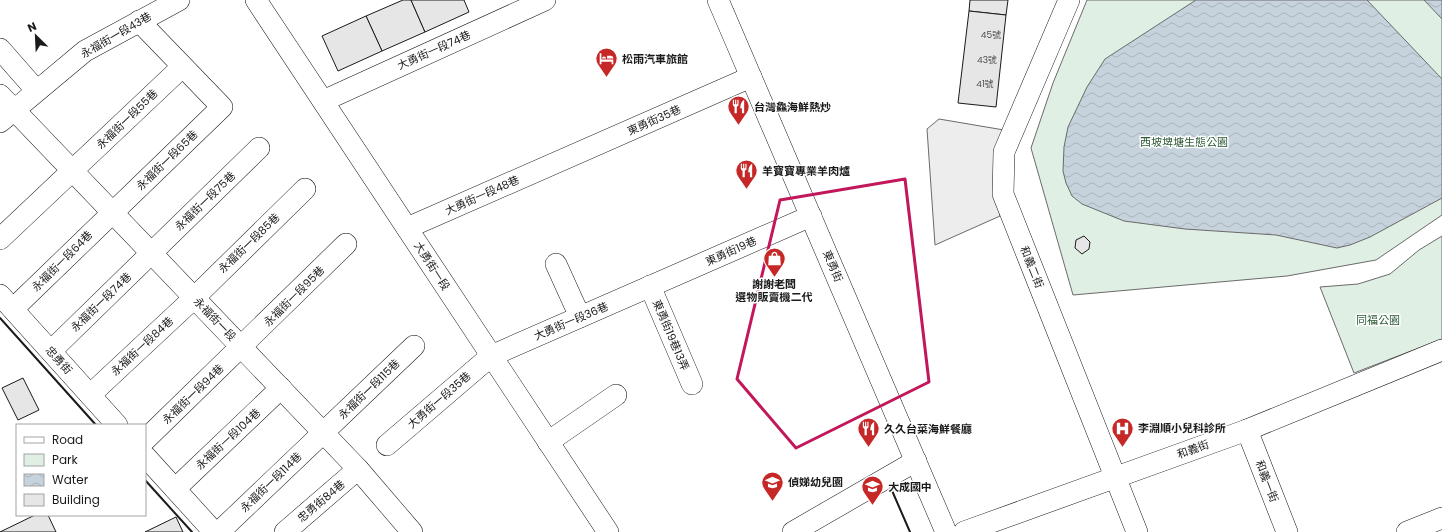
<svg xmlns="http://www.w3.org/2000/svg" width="1442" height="532" font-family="Poppins,'Noto Sans TC',sans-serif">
  <defs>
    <pattern id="water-waves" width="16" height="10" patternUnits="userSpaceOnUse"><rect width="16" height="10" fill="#c6d2dc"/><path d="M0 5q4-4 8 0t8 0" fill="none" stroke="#aab4bc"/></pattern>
  </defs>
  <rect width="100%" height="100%" fill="#fff"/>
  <g fill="#e0efe3" stroke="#6a6a6a">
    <polygon points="1087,0 1442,0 1442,215 1376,260 1287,276 1073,295 1031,148 1053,83"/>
    <polygon points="1442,236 1442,339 1354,373 1320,287 1358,284 1390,274 1419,250"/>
  </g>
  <polygon fill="#ededed" stroke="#6a6a6a" points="939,119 1004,130 996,194 1000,216 935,245 927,129"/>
  <g fill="url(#water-waves)" stroke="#6a6a6a">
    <polygon points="1196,0 1367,0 1442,79 1442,198 1370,237 1350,245 1337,248 1276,235 1185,229 1124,221 1082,204 1072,196 1066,183 1063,171 1064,147 1068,127 1087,87 1105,59"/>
    <polygon points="1424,0 1442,0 1442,19"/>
  </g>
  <g fill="#e6e6e6" stroke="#1a1a1a">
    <polygon points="403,0 411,0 425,32 382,51 366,16"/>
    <polygon points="411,0 464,0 469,12 425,32"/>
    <polygon points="970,0 1008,0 1006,15 969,11"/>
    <polygon points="969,11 1006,15 996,107 958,103"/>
    <polygon points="366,16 382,51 338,71 322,36"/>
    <polygon points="1084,236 1090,242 1089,249 1082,254 1075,248 1076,240"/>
    <polygon points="23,378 39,410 18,420 2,388"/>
    <polygon points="35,515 48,515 56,532 0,532"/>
    <polygon points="176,517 183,532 145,532"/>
  </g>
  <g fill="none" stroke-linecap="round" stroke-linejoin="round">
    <defs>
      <g id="minor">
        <polyline points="256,0 608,532"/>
        <polyline points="718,0 946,532"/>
        <polyline points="1069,0 1004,152 1003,194 1137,532"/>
        <polyline points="0,49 36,90"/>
        <polyline points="0,95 358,469 412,532"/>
        <polyline points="323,101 545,0"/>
        <polyline points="0,122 85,51 179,0"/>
        <polyline points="407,228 751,77"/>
        <polyline points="0,239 182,67"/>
        <polyline points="556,264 580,317"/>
        <polyline points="650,286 692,384"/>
        <polyline points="0,295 117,425"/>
        <polyline points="13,309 222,107 139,21"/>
        <polyline points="51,351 259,148"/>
        <polyline points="90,395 194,298 305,189"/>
        <polyline points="1247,430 1287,532"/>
        <polyline points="145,440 346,244"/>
        <polyline points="548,442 616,395"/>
        <polyline points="387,445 491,356 811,216"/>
        <polyline points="145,456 214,532"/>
        <polyline points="175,489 281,388"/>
        <polyline points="219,532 414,346"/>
        <polyline points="285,532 358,469"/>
        <polyline points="793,532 916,461"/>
        <polyline points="964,532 1247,430 1442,350"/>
        <polyline points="1407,532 1442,518"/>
      </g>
    </defs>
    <use href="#minor" stroke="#1a1a1a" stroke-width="22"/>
    <use href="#minor" stroke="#fff" stroke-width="21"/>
    <g stroke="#1a1a1a" stroke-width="2">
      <polyline points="0,318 96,425"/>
      <polyline points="145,480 192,532"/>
      <polyline points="890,486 910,532"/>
    </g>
  </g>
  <path fill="none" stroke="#c2185b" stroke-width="3" stroke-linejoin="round" d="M905 179 929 382 796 448 737 379 780 200Z"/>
  <defs>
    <symbol id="hotel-pin" viewBox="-11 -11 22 30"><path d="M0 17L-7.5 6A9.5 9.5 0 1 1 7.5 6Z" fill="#c62828" stroke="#fff"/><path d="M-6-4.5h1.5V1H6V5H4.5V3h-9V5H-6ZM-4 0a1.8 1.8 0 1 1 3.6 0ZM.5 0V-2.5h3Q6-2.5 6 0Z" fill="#fff"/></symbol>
    <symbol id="restaurant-pin" viewBox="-11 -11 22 30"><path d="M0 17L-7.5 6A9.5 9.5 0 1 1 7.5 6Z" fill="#c62828" stroke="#fff"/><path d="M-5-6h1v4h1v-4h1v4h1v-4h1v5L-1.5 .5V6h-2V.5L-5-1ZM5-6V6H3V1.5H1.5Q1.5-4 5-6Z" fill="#fff"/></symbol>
    <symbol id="shop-pin" viewBox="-11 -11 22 30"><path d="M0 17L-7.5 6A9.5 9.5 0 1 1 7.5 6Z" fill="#c62828" stroke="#fff"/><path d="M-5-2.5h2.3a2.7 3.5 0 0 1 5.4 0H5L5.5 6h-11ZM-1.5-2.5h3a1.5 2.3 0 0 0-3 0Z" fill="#fff"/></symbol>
    <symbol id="hospital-pin" viewBox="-11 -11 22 30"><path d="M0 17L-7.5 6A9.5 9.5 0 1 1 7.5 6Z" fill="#c62828" stroke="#fff"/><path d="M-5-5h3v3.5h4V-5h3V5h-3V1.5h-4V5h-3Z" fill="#fff"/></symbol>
    <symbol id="school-pin" viewBox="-11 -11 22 30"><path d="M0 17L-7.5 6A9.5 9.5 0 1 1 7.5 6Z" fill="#c62828" stroke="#fff"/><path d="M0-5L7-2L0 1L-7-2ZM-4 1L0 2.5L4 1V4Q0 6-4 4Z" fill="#fff"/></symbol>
  </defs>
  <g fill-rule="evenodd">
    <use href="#hotel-pin" x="594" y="46" width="25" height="34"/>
    <use href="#restaurant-pin" x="726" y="94" width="25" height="34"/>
    <use href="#restaurant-pin" x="734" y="158" width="25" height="34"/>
    <use href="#shop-pin" x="762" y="246" width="25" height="34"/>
    <use href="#hospital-pin" x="1110" y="416" width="25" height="34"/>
    <use href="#restaurant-pin" x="856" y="416" width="25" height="34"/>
    <use href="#school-pin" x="760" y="470" width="25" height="34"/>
    <use href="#school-pin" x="860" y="474" width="25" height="34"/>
  </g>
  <g text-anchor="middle" stroke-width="3" stroke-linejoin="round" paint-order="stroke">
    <g font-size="9" fill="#4d4d4d">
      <text x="991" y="38">45號</text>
      <text x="987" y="63">43號</text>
      <text x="985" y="87">41號</text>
    </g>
    <g font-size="11" fill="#1a1a1a" stroke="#fff">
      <text transform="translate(116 35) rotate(-30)" y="4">永福街一段43巷</text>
      <text transform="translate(434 50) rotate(-24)" y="4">大勇街一段74巷</text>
      <text transform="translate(127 119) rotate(-44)" y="4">永福街一段55巷</text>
      <text transform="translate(654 120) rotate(-24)" y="4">東勇街35巷</text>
      <text transform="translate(167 160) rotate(-44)" y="4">永福街一段65巷</text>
      <text transform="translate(482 195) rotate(-24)" y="4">大勇街一段48巷</text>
      <text transform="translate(205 201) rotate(-44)" y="4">永福街一段75巷</text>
      <text transform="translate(249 243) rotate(-44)" y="4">永福街一段85巷</text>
      <text transform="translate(731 251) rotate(-24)" y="4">東勇街19巷</text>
      <text transform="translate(62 261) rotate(-45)" y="4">永福街一段64巷</text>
      <text transform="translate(432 266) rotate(57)" y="4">大勇街一段</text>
      <text transform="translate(833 266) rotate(67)" y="4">東勇街</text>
      <text transform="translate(1032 267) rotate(68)" y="4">和義二街</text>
      <text transform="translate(294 296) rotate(-45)" y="4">永福街一段95巷</text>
      <text transform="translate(101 302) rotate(-44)" y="4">永福街一段74巷</text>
      <text transform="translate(215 319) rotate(46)" y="4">永福街一段</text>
      <text transform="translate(571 321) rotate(-23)" y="4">大勇街一段36巷</text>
      <text transform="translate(671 335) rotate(67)" y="4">東勇街19巷13弄</text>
      <text transform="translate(142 346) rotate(-43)" y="4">永福街一段84巷</text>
      <text transform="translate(59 360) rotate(48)" y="4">忠勇街</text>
      <text transform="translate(369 389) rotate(-44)" y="4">永福街一段115巷</text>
      <text transform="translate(193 394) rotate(-44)" y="4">永福街一段94巷</text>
      <text transform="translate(439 400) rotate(-41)" y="4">大勇街一段35巷</text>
      <text transform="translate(228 439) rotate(-43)" y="4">永福街一段104巷</text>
      <text transform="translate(1193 449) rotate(-20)" y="4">和義街</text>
      <text transform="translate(1267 481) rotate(69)" y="4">和義一街</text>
      <text transform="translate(271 482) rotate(-44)" y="4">永福街一段114巷</text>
      <text transform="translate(321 501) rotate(-40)" y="4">忠勇街84巷</text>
    </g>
    <g font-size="11" font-weight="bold" fill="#1a1a1a" stroke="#fff" text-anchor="start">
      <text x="622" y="63">松雨汽車旅館</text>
      <text x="754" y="111">台灣鱻海鮮熱炒</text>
      <text x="762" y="175">羊寶寶專業羊肉爐</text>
      <text x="774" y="288" text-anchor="middle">謝謝老闆<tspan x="774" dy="13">選物販賣機二代</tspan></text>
      <text x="1138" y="432">李淵順小兒科診所</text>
      <text x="884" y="433">久久台菜海鮮餐廳</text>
      <text x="788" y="486">偵娣幼兒園</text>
      <text x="888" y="491">大成國中</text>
    </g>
    <g font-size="11" fill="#2b5a34" stroke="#fff">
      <text x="1184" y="146">西坡埤塘生態公園</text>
      <text x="1378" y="324">同福公園</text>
    </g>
  </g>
  <rect x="16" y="424" width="130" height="92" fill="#ffffff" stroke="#a3a3a3"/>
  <rect x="24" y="437" width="20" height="6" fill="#ffffff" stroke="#a3a3a3"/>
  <text x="52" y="444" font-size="12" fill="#1a1a1a">Road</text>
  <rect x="24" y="454" width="20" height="12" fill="#e0efe3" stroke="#a3a3a3"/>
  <text x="52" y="464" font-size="12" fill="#1a1a1a">Park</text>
  <rect x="24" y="474" width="20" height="12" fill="url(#water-waves)" stroke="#a3a3a3"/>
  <text x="52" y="484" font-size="12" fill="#1a1a1a">Water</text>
  <rect x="24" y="494" width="20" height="12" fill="#e6e6e6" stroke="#a3a3a3"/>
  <text x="52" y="504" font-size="12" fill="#1a1a1a">Building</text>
  <g transform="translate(36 36) rotate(336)" stroke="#ffffff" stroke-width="3" paint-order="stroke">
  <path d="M0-3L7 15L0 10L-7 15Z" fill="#1a1a1a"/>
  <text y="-6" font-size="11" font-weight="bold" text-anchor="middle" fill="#1a1a1a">N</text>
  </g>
</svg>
